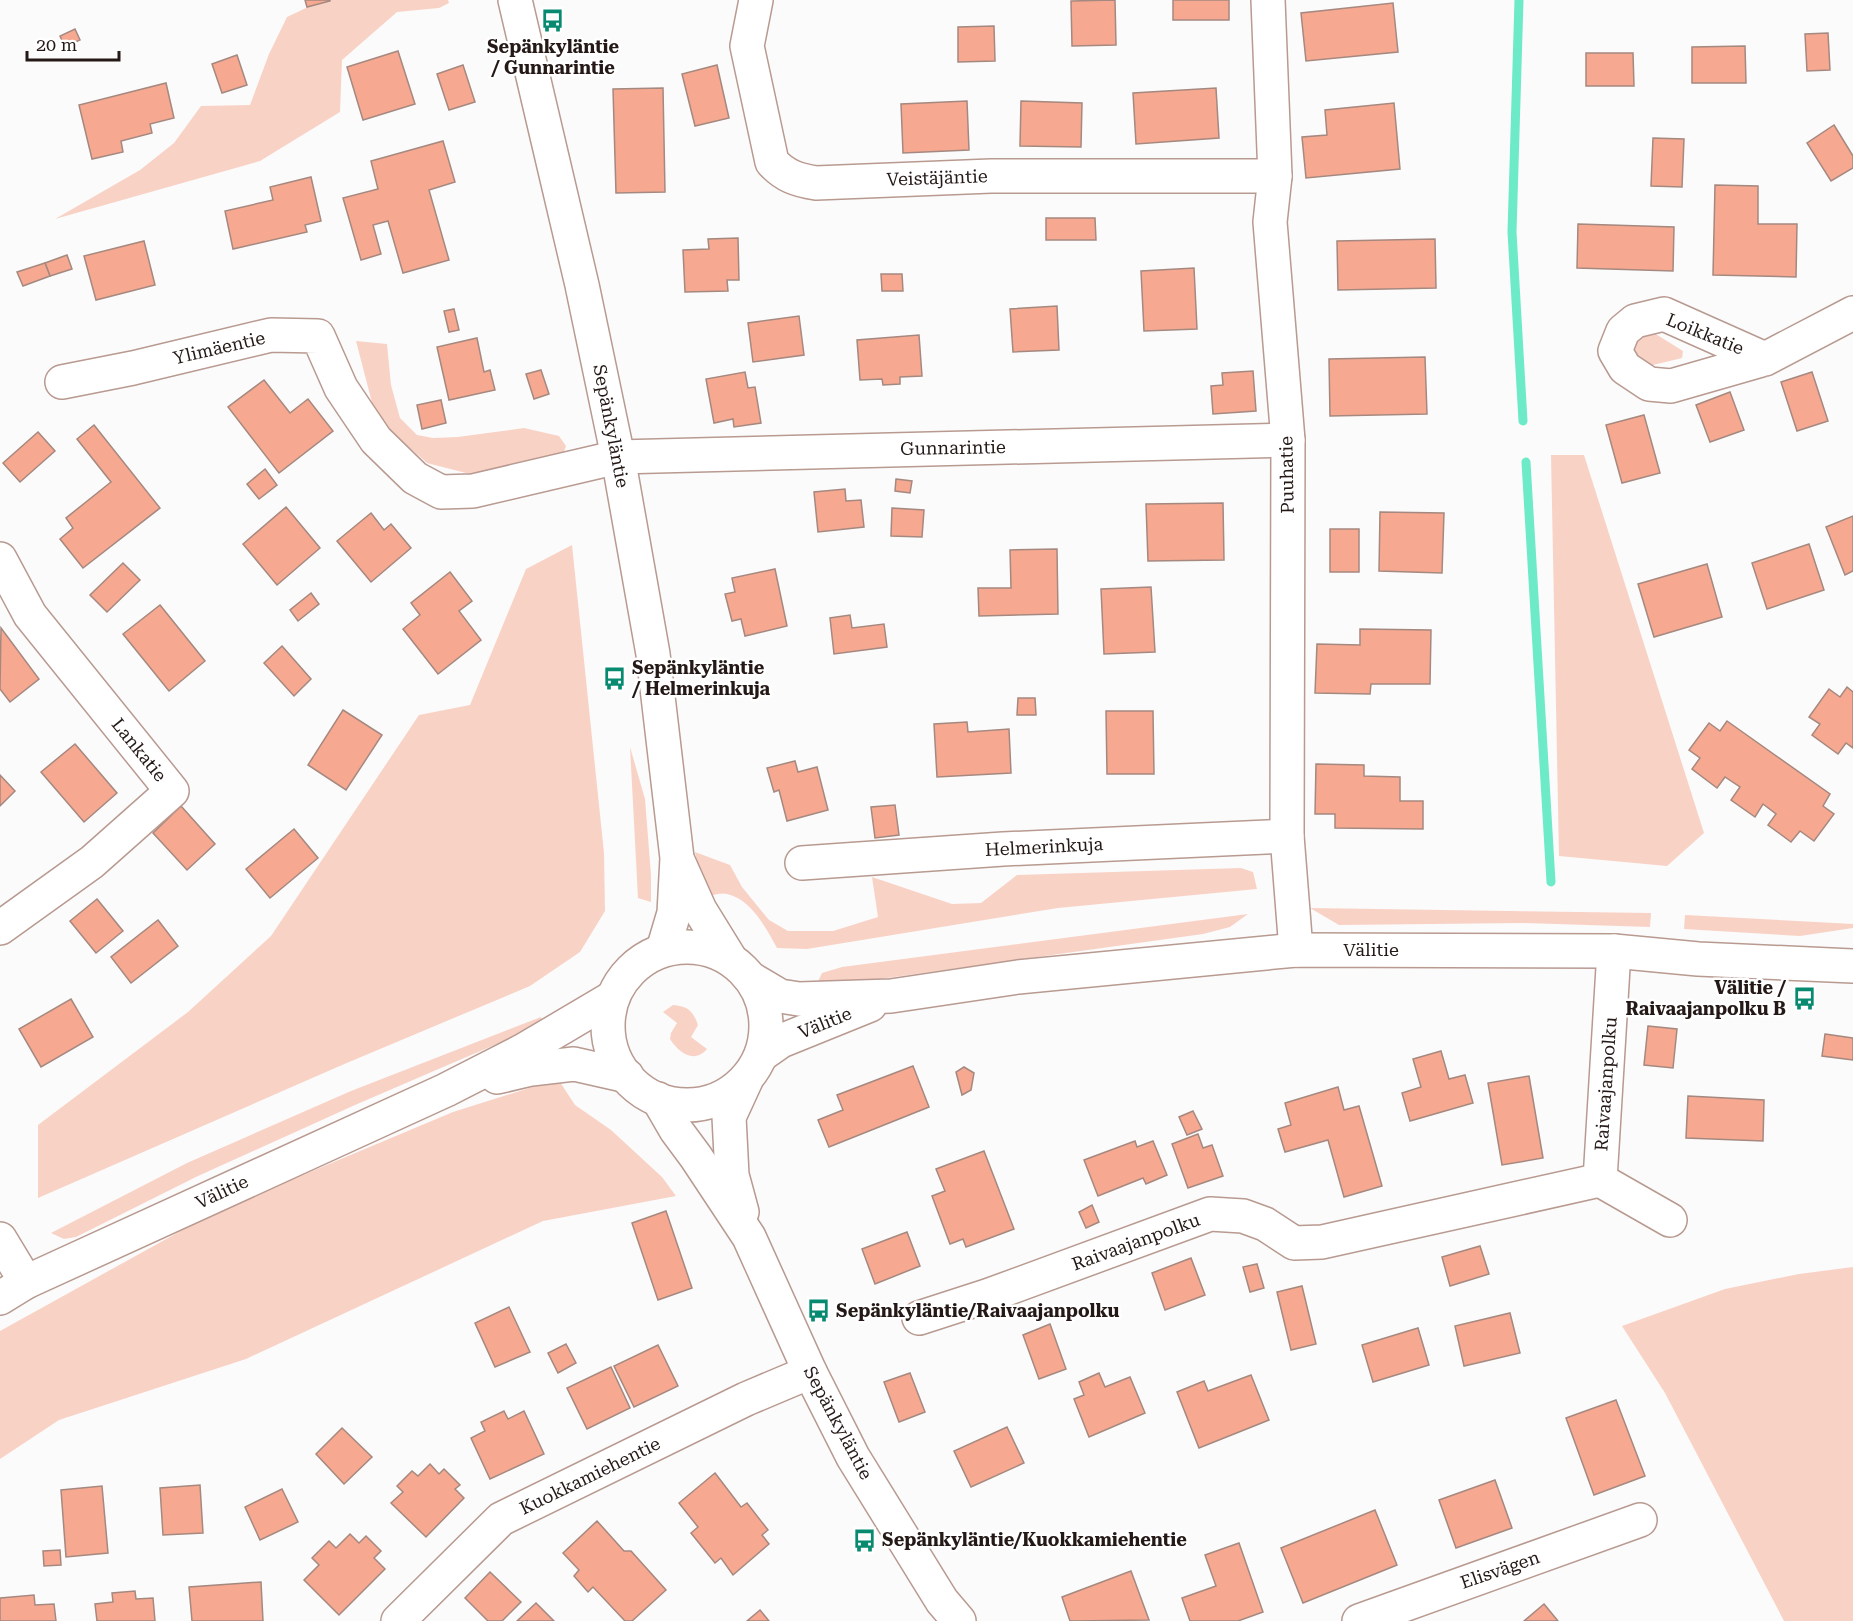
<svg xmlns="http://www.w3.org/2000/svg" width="1853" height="1621" font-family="'Roboto Serif',serif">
  <rect width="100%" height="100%" fill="#fbfbfb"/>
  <g fill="#f9d2c6">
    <polygon points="323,0 448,0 449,3 439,8 397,12 342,60 340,112 260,161 55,219 140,170 174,143 201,106 250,105 269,54 287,17"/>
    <polygon points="1654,333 1683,351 1682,358 1649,366 1632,355 1633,341 1642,334"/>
    <polygon points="356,341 387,344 391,385 400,418 417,435 433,438 458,437 524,428 559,436 566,446 560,464 470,474 427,463 376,418"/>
    <polygon points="1551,455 1584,455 1704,833 1667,866 1559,856"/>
    <polygon points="572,545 604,853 605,911 580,952 530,986 342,1065 38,1198 38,1125 188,1012 271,936 419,715 470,705 526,569"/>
    <polygon points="630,747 645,799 651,875 651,902 638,898"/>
    <path d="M695 852 730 865 742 887 769 920 788 931H833L878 917 872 877 952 904 981 903 1017 875 1241 868 1253 872 1257 889 1058 908 807 949 777 948C766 928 751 899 727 894 720 892 711 896 704 897Z"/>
    <polygon points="1310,908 1651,913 1650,927 1522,923 1339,925"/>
    <polygon points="1248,914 1230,927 1203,934 815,988 822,973 842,967"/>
    <polygon points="1685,915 1853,924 1853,928 1800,936 1684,929"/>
    <path d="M673 1005C688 1006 693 1011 698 1025L691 1037 707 1049C694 1064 679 1053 670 1039L671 1033 677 1023 663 1012Z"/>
    <polygon points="541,1017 543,1024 355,1105 198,1176 76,1237 64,1239 51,1233 187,1163 351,1091"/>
    <polygon points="558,1079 575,1105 611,1130 662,1177 676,1196 543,1221 246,1359 59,1420 0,1459 0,1331 215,1212 453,1112"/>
    <polygon points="1853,1267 1853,1621 1784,1621 1665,1393 1622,1326 1725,1289 1799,1274"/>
  </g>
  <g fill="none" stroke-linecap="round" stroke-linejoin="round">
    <g stroke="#6deac7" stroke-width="9">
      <polyline points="1519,0 1512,232 1523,421"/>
      <polyline points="1526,462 1551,882"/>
    </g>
  </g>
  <g fill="#f6a990" stroke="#a5887f" stroke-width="1.5">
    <polygon points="305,0 330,0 330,1 307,7"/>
    <polygon points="1115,0 1116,45 1072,46 1071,1"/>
    <rect x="1173" y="0" width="56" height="20"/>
    <polygon points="1393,3 1398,52 1306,61 1301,13"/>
    <polygon points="994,26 995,61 958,62 958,27"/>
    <polygon points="75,29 80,40 65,47 60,36"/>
    <polygon points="1828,33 1830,70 1807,71 1805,34"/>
    <polygon points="1745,46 1746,83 1692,83 1692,47"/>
    <polygon points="398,51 415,104 363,120 347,67"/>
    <polygon points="1586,53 1633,53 1634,86 1586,86"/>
    <polygon points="237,55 247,85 222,93 212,64"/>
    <polygon points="463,65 475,102 449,110 437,74"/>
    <polygon points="717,65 729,118 695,126 682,74"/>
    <polygon points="166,83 174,118 150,124 152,133 121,141 123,152 92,159 79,105"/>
    <polygon points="663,88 665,192 616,193 613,89"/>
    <polygon points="1216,88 1219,138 1136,144 1133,93"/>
    <polygon points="967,101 969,150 903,153 901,104"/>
    <polygon points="1021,101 1082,103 1081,147 1020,146"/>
    <polygon points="1394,103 1400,169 1306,178 1302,137 1327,135 1325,110"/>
    <polygon points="1834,125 1853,156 1853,168 1831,181 1807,143"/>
    <polygon points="1653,138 1684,139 1682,187 1651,186"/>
    <polygon points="443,141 455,182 429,190 449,260 403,273 388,221 373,225 381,254 361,260 343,198 378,189 371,161"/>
    <polygon points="311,177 321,221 305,225 307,232 233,249 225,211 273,200 270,187"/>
    <polygon points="1715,185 1758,186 1758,224 1797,224 1796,277 1713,275"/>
    <polygon points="1046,218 1095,218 1096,240 1046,240"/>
    <polygon points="1578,224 1674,227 1673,271 1577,268"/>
    <polygon points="738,238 739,280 727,280 728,291 685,292 683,250 709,249 708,239"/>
    <polygon points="1435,239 1436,288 1338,290 1337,241"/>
    <polygon points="144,241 155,285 96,300 84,256"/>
    <polygon points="67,255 72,269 50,276 45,263"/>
    <polygon points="45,263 50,276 23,286 17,272"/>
    <polygon points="1194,268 1197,329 1144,331 1141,271"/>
    <polygon points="881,274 902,274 903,291 882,291"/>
    <polygon points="1057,306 1059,350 1013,352 1010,309"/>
    <polygon points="454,309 459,330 449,332 444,311"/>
    <polygon points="799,316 804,355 753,362 748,323"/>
    <polygon points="919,335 922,376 900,377 900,384 883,385 882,379 860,380 857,340"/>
    <polygon points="477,338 484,372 490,370 495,390 449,400 437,347"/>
    <polygon points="1425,357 1427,414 1330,416 1329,359"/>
    <polygon points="541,370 549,394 534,399 526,374"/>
    <polygon points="1253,371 1256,411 1213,414 1211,386 1223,385 1222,373"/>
    <polygon points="745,372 748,388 755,387 761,423 734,427 733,419 714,423 706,379"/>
    <polygon points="1812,372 1828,421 1797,431 1781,382"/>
    <polygon points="264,380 290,413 308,399 333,431 279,473 228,407"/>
    <polygon points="1730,392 1744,430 1710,442 1696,405"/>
    <polygon points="441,400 446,423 422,429 417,405"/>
    <polygon points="1644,415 1660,473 1622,483 1606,425"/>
    <polygon points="94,425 160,508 83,568 60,539 73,528 66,518 111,482 77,439"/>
    <polygon points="38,432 55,451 20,482 3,463"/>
    <polygon points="265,469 277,485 259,499 247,484"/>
    <polygon points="896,479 912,481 910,493 895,491"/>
    <polygon points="845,489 846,501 861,500 864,527 818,532 814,492"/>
    <polygon points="1223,503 1224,560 1148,561 1146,504"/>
    <polygon points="286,507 320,548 277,585 243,544"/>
    <polygon points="892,508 924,510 922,537 891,536"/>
    <polygon points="1380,512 1444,513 1442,573 1379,571"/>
    <polygon points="371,513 384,530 391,524 411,548 371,582 337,541"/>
    <polygon points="1853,516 1853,571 1845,575 1826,527"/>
    <rect x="1330" y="529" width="29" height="43"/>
    <polygon points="1809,544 1824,590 1767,609 1752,563"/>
    <polygon points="1057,549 1058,614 979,616 978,588 1011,588 1010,550"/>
    <polygon points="123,563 140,580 107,612 90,595"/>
    <polygon points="1707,564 1722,617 1654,637 1638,584"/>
    <polygon points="775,569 787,626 745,636 741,619 732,621 725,594 735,592 732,578"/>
    <polygon points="450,572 472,601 459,611 481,640 438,674 403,629 420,615 411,603"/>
    <polygon points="1151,587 1155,652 1104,654 1101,589"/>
    <polygon points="311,593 319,604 298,621 290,610"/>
    <polygon points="160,605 205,661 169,691 123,634"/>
    <polygon points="850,615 852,628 884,624 887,647 834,654 830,618"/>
    <polygon points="1,628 39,679 10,702 0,689"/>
    <polygon points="1360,629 1431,630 1430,684 1371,684 1370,694 1315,693 1317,644 1360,645"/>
    <polygon points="282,646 311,679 294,696 264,663"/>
    <polygon points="1847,687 1853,692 1853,748 1846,743 1838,754 1812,735 1820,724 1809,717 1829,689 1840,697"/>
    <polygon points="1018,698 1035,698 1036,715 1017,715"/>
    <polygon points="343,710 382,735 346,790 308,765"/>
    <polygon points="1106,711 1153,711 1154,774 1107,774"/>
    <polygon points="1727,721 1830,794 1823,806 1834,814 1814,841 1800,831 1791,842 1768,825 1776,814 1763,804 1755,817 1731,800 1740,787 1725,777 1717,788 1692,769 1700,758 1689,750 1709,723 1720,731"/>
    <polygon points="967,722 968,732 1009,729 1011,773 937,777 934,724"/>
    <polygon points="75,744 117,793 84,822 41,772"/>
    <polygon points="795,761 798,772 817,767 828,810 787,821 779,790 774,792 767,768"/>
    <polygon points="1316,764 1364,765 1364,776 1400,777 1400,801 1423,801 1423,829 1335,828 1335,814 1315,814"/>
    <polygon points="0,775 15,791 0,806"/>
    <polygon points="895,805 899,835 875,838 871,807"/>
    <polygon points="181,806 215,844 187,870 153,833"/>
    <polygon points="294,829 318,858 270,898 246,869"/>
    <polygon points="97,899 123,931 96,953 70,921"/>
    <polygon points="158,920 178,946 131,983 111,957"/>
    <polygon points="71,999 93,1037 41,1067 19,1029"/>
    <polygon points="1648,1026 1677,1029 1673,1068 1644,1065"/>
    <polygon points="1825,1034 1853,1038 1853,1060 1822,1056"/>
    <polygon points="1441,1051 1449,1079 1465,1075 1473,1103 1410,1121 1402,1093 1421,1087 1413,1059"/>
    <polygon points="913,1066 929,1107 829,1147 818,1120 843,1110 837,1095"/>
    <polygon points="964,1067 974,1073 971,1090 962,1095 956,1072"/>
    <polygon points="1529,1076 1543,1158 1502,1165 1488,1083"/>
    <polygon points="1338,1087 1344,1110 1359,1106 1382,1186 1344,1197 1328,1140 1285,1152 1278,1129 1291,1125 1285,1103"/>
    <polygon points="1688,1096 1764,1100 1763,1141 1686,1138"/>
    <polygon points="1193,1111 1202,1129 1187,1135 1179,1117"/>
    <polygon points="1198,1134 1203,1148 1212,1145 1223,1176 1188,1188 1172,1144"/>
    <polygon points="1135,1141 1137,1147 1153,1141 1167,1175 1146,1184 1143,1178 1098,1196 1084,1160"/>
    <polygon points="984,1151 1014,1229 966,1247 963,1239 950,1244 932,1196 945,1191 936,1169"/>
    <polygon points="1092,1205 1099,1222 1086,1228 1079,1212"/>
    <polygon points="666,1211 692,1288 658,1300 632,1223"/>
    <polygon points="907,1232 920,1266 875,1284 862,1249"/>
    <polygon points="1480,1246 1489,1274 1450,1286 1442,1257"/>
    <polygon points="1191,1258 1205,1295 1165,1310 1152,1273"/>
    <polygon points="1257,1264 1264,1288 1250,1292 1243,1267"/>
    <polygon points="1302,1286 1316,1344 1291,1350 1277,1292"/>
    <polygon points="509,1307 530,1352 495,1367 475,1323"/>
    <polygon points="1510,1313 1520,1353 1464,1366 1455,1326"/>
    <polygon points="1050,1324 1066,1369 1039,1379 1023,1335"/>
    <polygon points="1418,1328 1429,1365 1373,1382 1362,1345"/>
    <polygon points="566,1344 576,1363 558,1373 548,1353"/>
    <polygon points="658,1345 678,1386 634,1407 614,1366"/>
    <polygon points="611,1367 630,1408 587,1429 567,1388"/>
    <polygon points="910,1373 925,1412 899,1422 884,1382"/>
    <polygon points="1099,1373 1105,1387 1130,1377 1145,1413 1089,1437 1074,1399 1084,1395 1079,1382"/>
    <polygon points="1251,1375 1269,1420 1199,1448 1177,1392 1204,1381 1208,1391"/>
    <polygon points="1616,1400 1645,1476 1594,1495 1566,1418"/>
    <polygon points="504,1411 508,1419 524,1411 544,1454 490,1479 471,1438 485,1431 481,1422"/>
    <polygon points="1007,1427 1024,1463 971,1487 954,1451"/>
    <polygon points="342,1428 372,1457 344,1484 316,1454"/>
    <polygon points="430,1464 439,1474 444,1469 460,1485 455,1489 464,1498 426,1537 391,1503 403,1492 397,1486 412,1471 418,1476"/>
    <polygon points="715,1473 741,1507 747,1503 768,1530 762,1535 769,1544 733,1575 721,1558 715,1563 691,1533 698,1527 679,1503"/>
    <polygon points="1495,1480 1512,1528 1456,1548 1439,1500"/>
    <polygon points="200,1485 203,1533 163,1535 160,1488"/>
    <polygon points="102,1486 108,1553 66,1557 61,1490"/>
    <polygon points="282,1489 298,1522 260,1540 245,1507"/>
    <polygon points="1375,1510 1397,1565 1303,1603 1281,1548"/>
    <polygon points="597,1521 624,1551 631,1551 666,1590 632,1621 625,1621 593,1587 588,1592 574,1576 579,1570 563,1553"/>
    <polygon points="350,1534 359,1543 366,1536 381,1551 374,1558 385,1569 339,1615 304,1580 319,1565 312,1558 329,1541 336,1548"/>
    <polygon points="1239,1543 1263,1612 1238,1621 1190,1621 1182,1598 1216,1586 1205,1555"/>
    <polygon points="60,1550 61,1565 44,1566 43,1551"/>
    <polygon points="1131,1571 1149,1620 1070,1621 1062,1597"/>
    <polygon points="490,1572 521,1602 502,1621 488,1621 465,1598"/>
    <polygon points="261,1582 263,1621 192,1621 189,1587"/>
    <polygon points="135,1591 136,1599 153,1598 155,1621 97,1621 95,1604 113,1602 112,1593"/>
    <polygon points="34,1595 35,1605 54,1604 56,1621 0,1621 0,1598"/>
    <polygon points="536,1603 554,1621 517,1621"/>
    <polygon points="1544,1604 1558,1621 1524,1621"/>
    <polygon points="760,1610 769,1621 747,1621"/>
  </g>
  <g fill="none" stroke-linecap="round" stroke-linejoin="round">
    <defs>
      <g id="minor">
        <path d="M756 0 747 46 772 162C785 176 797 180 816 183L991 176H1275"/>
        <polyline points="1268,0 1275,176 1270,222 1288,440 1287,836 1296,950"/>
        <polyline points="1765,359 1664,314 1635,321 1623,331 1615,351 1625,368 1649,384 1671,386 1765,359 1853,313"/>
        <polyline points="62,382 133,368 271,335 318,336 341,388 376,440 415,478 441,492 473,491 618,457 1288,440"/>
        <polyline points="0,559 30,615 172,791 92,862 0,928"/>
        <polyline points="802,863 1003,849 1287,836"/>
        <polyline points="1600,1180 1670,1220"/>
        <polyline points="0,1239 26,1282"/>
        <polyline points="919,1318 987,1296 1210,1214 1243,1216 1265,1224 1294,1243 1322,1242 1600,1180 1614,951"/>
        <polyline points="398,1621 501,1519 746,1399 810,1372"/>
        <polyline points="1359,1621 1640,1520"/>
      </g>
      <g id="major">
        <polyline points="515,0 582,285 618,457 653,654 677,858 674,913 663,950"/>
        <polyline points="679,863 700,910 729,957"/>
        <circle cx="687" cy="1026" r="79"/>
        <polyline points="753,980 780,996 799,999 891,996 1018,977 1296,950 1614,951 1698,959 1853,966"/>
        <polyline points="761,1055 781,1041 870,1005"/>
        <polyline points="497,1077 531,1069 574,1064 627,1076"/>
        <polyline points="658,1099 676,1130 696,1157 749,1237 810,1372 853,1457 942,1601 959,1621"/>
        <polyline points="742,1212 732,1175 729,1117 746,1080"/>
        <polyline points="0,1298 26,1282 446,1090 524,1050 612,998"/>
      </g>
    </defs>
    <use href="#minor" stroke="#b89a90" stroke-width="36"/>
    <use href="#major" stroke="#b89a90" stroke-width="36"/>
    <use href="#minor" stroke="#fff" stroke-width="33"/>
    <use href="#major" stroke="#fff" stroke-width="33"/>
  </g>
  <defs>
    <symbol id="bus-bare" viewBox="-9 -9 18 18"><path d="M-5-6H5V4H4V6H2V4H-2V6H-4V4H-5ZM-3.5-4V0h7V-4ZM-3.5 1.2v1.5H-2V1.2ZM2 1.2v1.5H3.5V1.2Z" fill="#078a6f" stroke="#fff" stroke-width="2.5" paint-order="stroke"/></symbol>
  </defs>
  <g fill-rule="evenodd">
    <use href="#bus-bare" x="536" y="4" width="33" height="33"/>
    <use href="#bus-bare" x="598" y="662" width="33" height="33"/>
    <use href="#bus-bare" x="1788" y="982" width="33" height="33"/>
    <use href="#bus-bare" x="802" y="1294" width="33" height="33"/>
    <use href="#bus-bare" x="848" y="1524" width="33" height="33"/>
  </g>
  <g text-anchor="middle" stroke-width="5" stroke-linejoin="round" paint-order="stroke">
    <g font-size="18" font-weight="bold" fill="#241916" stroke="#fff" text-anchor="start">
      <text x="553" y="53" text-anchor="middle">Sepänkyläntie<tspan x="553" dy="21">/ Gunnarintie</tspan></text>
      <text x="632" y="674">Sepänkyläntie<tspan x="632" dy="21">/ Helmerinkuja</tspan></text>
      <text x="1786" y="994" text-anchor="end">Välitie /<tspan x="1786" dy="21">Raivaajanpolku B</tspan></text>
      <text x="836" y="1317">Sepänkyläntie/Raivaajanpolku</text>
      <text x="882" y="1546">Sepänkyläntie/Kuokkamiehentie</text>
    </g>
    <g font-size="18" fill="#241916" stroke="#fff">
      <text transform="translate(937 178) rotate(-2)" y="6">Veistäjäntie</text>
      <text transform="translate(1705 334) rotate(22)" y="6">Loikkatie</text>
      <text transform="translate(219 348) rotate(-13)" y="6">Ylimäentie</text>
      <text transform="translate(611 426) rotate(79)" y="6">Sepänkyläntie</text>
      <text transform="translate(953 448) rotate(-1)" y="6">Gunnarintie</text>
      <text transform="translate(1287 475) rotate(-91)" y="6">Puuhatie</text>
      <text transform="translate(139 750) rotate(51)" y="6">Lankatie</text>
      <text transform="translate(1044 847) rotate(-3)" y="6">Helmerinkuja</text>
      <text x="1371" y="956">Välitie</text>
      <text transform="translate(825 1023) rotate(-22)" y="6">Välitie</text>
      <text transform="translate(1606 1084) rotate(-86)" y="6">Raivaajanpolku</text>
      <text transform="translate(222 1192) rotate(-25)" y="6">Välitie</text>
      <text transform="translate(1136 1242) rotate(-20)" y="6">Raivaajanpolku</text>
      <text transform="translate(838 1423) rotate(62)" y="6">Sepänkyläntie</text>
      <text transform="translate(590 1476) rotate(-26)" y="6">Kuokkamiehentie</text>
      <text transform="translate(1500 1570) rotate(-19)" y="6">Elisvägen</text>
    </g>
  </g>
  <path d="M27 51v9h92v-9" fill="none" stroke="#241916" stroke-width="3"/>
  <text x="36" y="51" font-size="18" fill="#241916" stroke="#ffffff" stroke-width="4.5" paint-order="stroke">20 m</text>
</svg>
